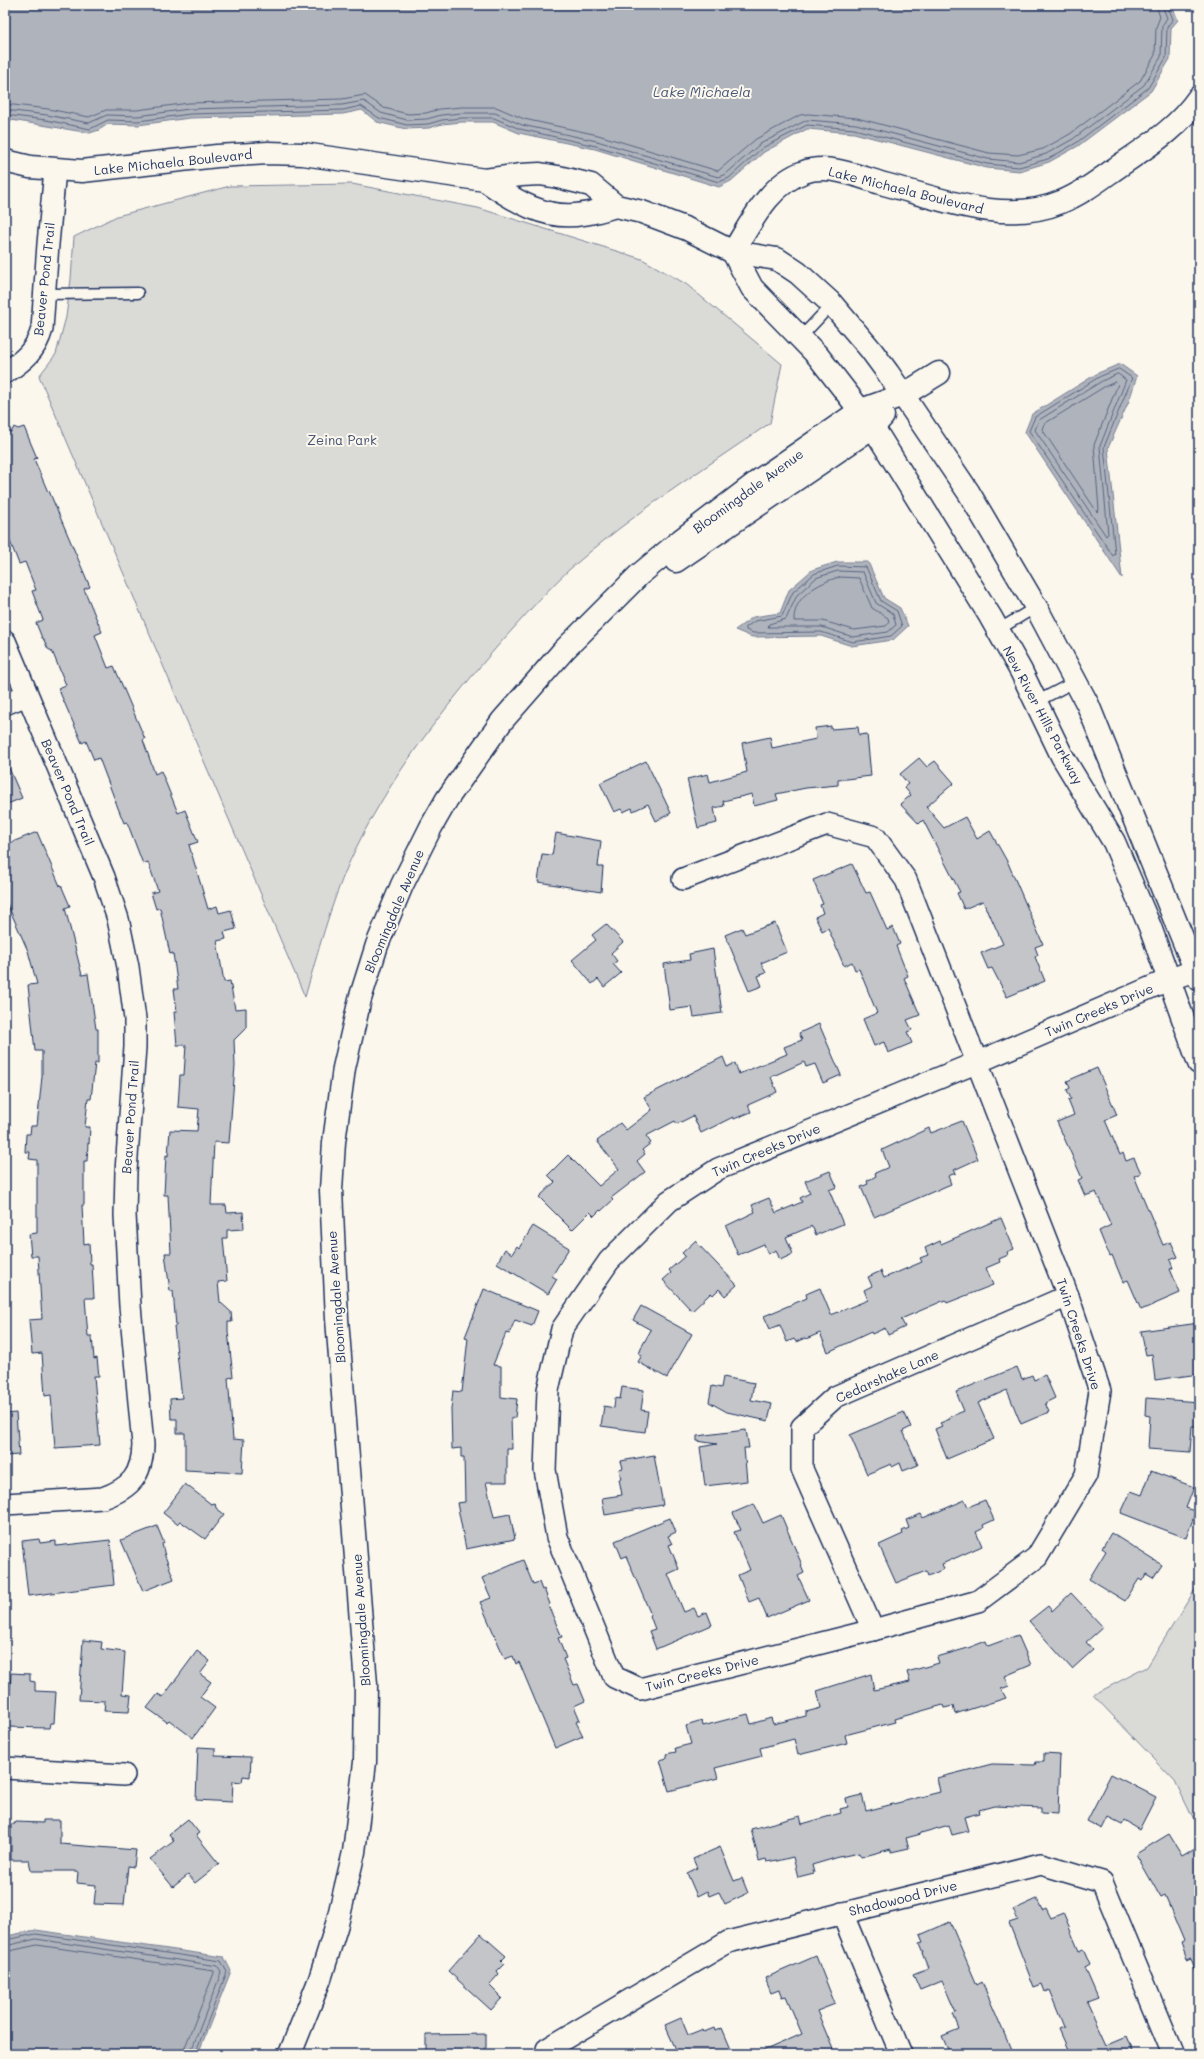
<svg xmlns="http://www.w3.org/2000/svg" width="1204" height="2059" font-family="Mali,sans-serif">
  <rect width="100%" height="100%" fill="#fbf7ec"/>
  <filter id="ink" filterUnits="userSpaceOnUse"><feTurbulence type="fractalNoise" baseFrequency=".025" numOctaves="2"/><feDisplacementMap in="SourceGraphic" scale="8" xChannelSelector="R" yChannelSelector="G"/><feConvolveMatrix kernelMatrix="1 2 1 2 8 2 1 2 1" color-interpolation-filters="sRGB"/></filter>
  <g filter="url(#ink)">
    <g fill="#dadad7" stroke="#7a849a">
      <path d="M352 184 478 208 642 259 686 284 782 364 770 423C702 470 632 514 570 569 546 591 524 617 502 641 443 709 386 781 349 863 330 906 318 952 305 997L39 376 56 354 66 317 71 279 74 237 117 216 230 186Z"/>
      <polygon points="1199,1583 1199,1831 1175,1781 1093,1695 1147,1667"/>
    </g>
    <g fill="#afb3bb" stroke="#747e96">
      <polygon points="5,5 1169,5 1173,8 1178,20 1171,28 1170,59 1151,91 1078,146 1049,162 1020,171 987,168 854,133 807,129 764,152 731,181 719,187 595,149 519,133 493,122 462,122 442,124 429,128 406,129 377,122 362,110 343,114 190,118 138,125 108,124 99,130 90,133 5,119"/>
      <polygon points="1120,364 1137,376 1129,401 1108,448 1122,578 1025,432 1032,414 1098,373"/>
      <polygon points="837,562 868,562 884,598 900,608 908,626 893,640 852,646 821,636 752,637 735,630 753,617 780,613 789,590 812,570"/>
      <polygon points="36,1930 224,1957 231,1971 198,2054 5,2054 5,1943 7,1936"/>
    </g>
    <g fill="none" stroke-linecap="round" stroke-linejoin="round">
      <g stroke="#566483" stroke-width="1">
        <polyline points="5,104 48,109 89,117 106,110 137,110 189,103 342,99 365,95 384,108 408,114 426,113 440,109 462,107 496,107 524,119 598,135 718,171 756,139 800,115 808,114 857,118 989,153 1018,155 1043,149 1070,134 1140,81 1155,55 1156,27 1160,17 1156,5"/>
        <polyline points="5,110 47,115 89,123 107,115 138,116 189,109 342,105 364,101 381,113 407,120 427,119 441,115 462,113 495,113 522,125 597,141 718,177 726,174 760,144 807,120 856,124 988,159 1019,162 1046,154 1073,139 1144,85 1161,57 1162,26 1167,18 1162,5"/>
        <polyline points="5,115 46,120 90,129 108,120 138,121 190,114 343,110 361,106 379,118 407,125 428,124 442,120 462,118 494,118 520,129 596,146 719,182 729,178 762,148 807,125 854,129 987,164 1019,167 1048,159 1076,143 1148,88 1166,58 1167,27 1173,19 1167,5"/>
        <polygon points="1119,369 1132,378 1104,447 1115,554 1113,556 1029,431 1035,417 1099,377"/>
        <polygon points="1118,374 1126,380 1100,446 1108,534 1106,536 1035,430 1039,420 1102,381"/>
        <polygon points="1116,382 1118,384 1094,445 1099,510 1097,512 1042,429 1044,424 1104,387"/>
        <polygon points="838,566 866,567 881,601 897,611 902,626 891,636 853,642 821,632 753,633 746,630 746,627 755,621 782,616 793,592 814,574"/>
        <polygon points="838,571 863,572 876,603 893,614 896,625 888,632 853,637 822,627 768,627 769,624 786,619 797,595 816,578"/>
        <path d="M839 577 859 578 872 608 888 618 889 623 886 626 854 630 823 621H794C793 596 819 583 839 577Z"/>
        <polyline points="5,1940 36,1934 221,1961 227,1972 195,2054"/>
        <polyline points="5,1946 36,1939 218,1966 221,1973 190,2054"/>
        <polyline points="5,1952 37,1945 214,1971 214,1973 185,2047 184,2054"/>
      </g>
    </g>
    <g fill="#c3c5c9" stroke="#1b2f5e">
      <polygon points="14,427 18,429 24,427 37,458 34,459 48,492 49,491 90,587 84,589 102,632 95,635 108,668 114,666 145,739 143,740 155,774 161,771 178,813 185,810 193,830 198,842 189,845 208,909 217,906 219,913 231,910 236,929 224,932 226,939 217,941 224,982 230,981 235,1009 246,1008 246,1028 234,1040 235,1066 229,1143 214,1142 211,1205 226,1205 227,1213 243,1212 244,1229 227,1230 227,1238 223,1238 227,1281 218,1282 220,1302 231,1312 232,1322 228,1322 228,1331 233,1377 228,1378 233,1439 244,1440 242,1473 185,1470 185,1433 177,1433 177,1419 171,1419 170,1399 182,1398 174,1326 176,1326 173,1291 170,1291 165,1253 171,1253 168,1195 164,1195 166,1155 168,1156 170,1130 197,1131 199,1109 178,1107 180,1075 184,1075 186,1045 177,1045 174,1012 177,1012 174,989 178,989 173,953 170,954 160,908 156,909 151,893 158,891 148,862 143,864 127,822 124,823 118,808 99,758 94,760 86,741 82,743 58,688 66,685 52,651 48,649 43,638 42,638 36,623 43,620 32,591 36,590 25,562 19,564 5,529 5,434 12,431"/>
      <polygon points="831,726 831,729 858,727 859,735 867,734 871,776 838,780 838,785 806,788 776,794 778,800 754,806 752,794 723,801 724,806 714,808 717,823 698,828 687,779 708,774 710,782 747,772 742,743 770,737 772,748 816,739 815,728"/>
      <polygon points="919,758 927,767 935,761 954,783 926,807 944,828 965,817 977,839 990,831 1008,863 1043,944 1035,947 1038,955 1035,957 1045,981 1007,997 992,968 988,969 981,953 1003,944 990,915 989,916 983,901 964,909 957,893 960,892 923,820 919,824 900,804 911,795 904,787 908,784 900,774"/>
      <polygon points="5,759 22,798 5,805"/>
      <polygon points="646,761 671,813 656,821 648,804 633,811 632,808 623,812 621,809 614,812 600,783"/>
      <polygon points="37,832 60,886 61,885 70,906 65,908 82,975 88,974 96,1029 98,1029 98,1063 95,1063 91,1099 88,1099 85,1127 90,1127 89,1144 88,1143 87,1161 84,1161 84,1205 82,1205 84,1244 89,1243 90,1264 92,1264 94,1298 85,1298 88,1336 92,1336 94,1359 97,1358 99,1376 94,1376 100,1445 55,1448 51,1395 45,1396 42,1353 32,1354 29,1320 42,1319 38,1256 31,1256 29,1234 37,1233 37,1160 29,1159 30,1152 25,1152 26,1134 30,1134 31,1126 37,1126 42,1076 42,1051 35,1051 28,985 37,984 28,951 5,899 5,845"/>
      <polygon points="556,833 601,841 598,867 603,867 601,892 538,882 542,854 552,855"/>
      <polygon points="852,864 866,893 870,892 887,930 893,927 900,944 896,946 908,976 904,978 920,1015 907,1020 912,1030 907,1032 912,1043 888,1053 884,1042 874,1046 863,1019 877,1013 859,969 855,970 852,962 844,966 828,928 822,931 815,917 823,913 820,905 823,904 813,880"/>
      <polygon points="775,923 787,952 761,963 766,973 758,976 762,986 749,991 725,935 742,928 745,934"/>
      <polygon points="606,924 623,942 611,953 617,961 613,964 621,973 604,987 598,979 592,984 572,960 596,940 592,935"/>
      <polygon points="713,949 722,1013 694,1017 692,1007 670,1010 664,964 690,960 689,954"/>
      <polygon points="819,1024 841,1075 823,1083 815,1064 806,1067 804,1062 771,1077 777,1092 748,1105 751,1112 734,1119 733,1117 701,1133 693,1116 677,1124 675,1121 646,1136 651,1143 642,1150 645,1154 637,1161 645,1172 611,1198 613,1200 601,1211 600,1210 594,1216 590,1212 572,1230 539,1197 555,1182 548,1175 568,1155 599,1186 619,1169 597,1141 620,1123 626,1130 652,1110 644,1097 723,1057 727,1067 735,1063 739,1074 787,1054 784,1047 802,1040 799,1033"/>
      <polygon points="1097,1068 1117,1115 1105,1120 1120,1155 1123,1153 1126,1161 1134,1158 1141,1173 1134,1176 1163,1245 1171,1242 1178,1257 1170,1260 1173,1268 1170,1269 1180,1293 1141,1310 1128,1280 1123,1282 1112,1255 1110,1256 1106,1248 1099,1231 1111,1225 1096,1192 1085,1196 1078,1180 1082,1178 1057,1122 1074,1115 1068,1100 1071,1099 1067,1090 1070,1088 1067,1081"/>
      <polygon points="962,1121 978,1159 954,1170 956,1173 948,1176 951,1184 874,1217 861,1187 868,1184 867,1181 876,1176 875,1173 889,1167 882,1150 929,1128 931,1133"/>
      <polygon points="830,1171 837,1187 829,1190 843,1224 816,1235 812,1226 786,1237 793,1254 780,1260 776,1250 768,1254 764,1244 738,1255 726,1226 755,1212 752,1205 769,1198 776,1213 802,1202 800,1198 810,1193 805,1181"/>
      <polygon points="1001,1218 1014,1249 1007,1252 1008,1255 999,1259 1000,1262 986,1268 993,1285 947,1303 945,1300 901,1319 905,1327 888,1335 885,1328 872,1334 871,1332 828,1352 820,1333 806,1339 805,1338 796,1342 794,1339 787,1342 780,1325 770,1329 764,1316 807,1298 806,1294 820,1288 831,1315 868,1300 864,1290 872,1286 868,1277 881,1271 884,1278 922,1262 920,1258 928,1255 925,1248 940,1241 941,1244"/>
      <polygon points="533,1226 569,1248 552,1276 557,1279 548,1294 497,1263 505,1249 512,1254 517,1246 519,1248"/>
      <polygon points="695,1241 737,1285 725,1296 719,1289 713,1295 711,1293 692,1311 663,1280 671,1273 669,1270 685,1256 682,1253"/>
      <polygon points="484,1289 538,1311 532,1326 515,1320 509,1334 506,1333 493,1365 501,1366 501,1397 517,1399 515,1418 511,1418 512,1449 507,1449 507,1482 486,1482 494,1517 510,1514 515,1539 466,1549 457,1503 465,1502 464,1457 461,1457 461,1448 452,1449 451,1409 453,1391 462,1392 468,1338 465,1337"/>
      <polygon points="641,1306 692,1334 667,1378 638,1362 642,1355 639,1354 642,1346 651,1330 633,1320"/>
      <polygon points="1199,1323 1199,1374 1155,1380 1152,1354 1146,1355 1141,1331"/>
      <polygon points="1017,1367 1022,1379 1032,1375 1034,1380 1045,1375 1055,1398 1045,1403 1049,1412 1021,1424 1007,1390 978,1403 994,1439 947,1459 935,1429 942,1426 940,1423 950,1419 949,1417 964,1411 956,1392"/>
      <polygon points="723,1377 754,1383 751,1400 772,1404 768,1421 727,1412 709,1402 712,1386 721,1388"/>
      <polygon points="622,1387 644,1390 641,1410 648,1411 645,1432 601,1426 604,1406 614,1408 615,1398 620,1399"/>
      <polygon points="1146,1398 1199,1402 1199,1418 1196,1418 1196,1426 1192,1426 1190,1452 1148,1449 1150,1416 1145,1415"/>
      <polygon points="904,1412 911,1427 903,1431 918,1465 903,1471 900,1463 892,1467 891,1464 867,1474 850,1435"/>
      <polygon points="16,1413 19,1455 5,1456 5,1414"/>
      <polygon points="746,1430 749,1448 744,1448 747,1481 705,1486 700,1447 717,1444 697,1441 697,1436"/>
      <polygon points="654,1455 663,1505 605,1515 602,1498 622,1495 619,1479 621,1479 619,1469 623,1468 621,1461"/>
      <polygon points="1151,1471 1194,1487 1186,1508 1196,1511 1186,1538 1121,1513 1131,1491 1142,1495"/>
      <polygon points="185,1484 211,1504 215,1503 216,1508 224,1514 205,1539 180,1521 177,1524 163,1513"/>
      <polygon points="965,1500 968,1507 985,1500 994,1520 983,1525 984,1528 976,1532 982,1546 942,1564 944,1569 928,1576 926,1571 896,1583 879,1545 903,1534 902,1531 909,1528 906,1520 921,1514 923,1518"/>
      <polygon points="754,1504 763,1523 781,1515 802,1565 801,1566 804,1573 798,1576 809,1600 767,1618 759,1598 749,1602 738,1575 750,1570 734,1532 741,1530 733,1513"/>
      <polygon points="670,1518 676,1532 668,1536 672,1544 669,1545 679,1569 668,1574 684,1612 694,1608 698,1616 707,1612 712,1625 656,1649 649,1631 655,1629 650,1616 651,1615 626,1556 622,1558 615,1541"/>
      <polygon points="157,1526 164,1543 162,1544 165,1556 174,1579 143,1591 121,1540"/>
      <polygon points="1111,1533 1162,1565 1153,1578 1146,1574 1142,1581 1139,1579 1125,1601 1089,1579 1106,1551 1102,1548"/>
      <polygon points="39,1539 40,1543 56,1541 56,1546 110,1540 114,1585 28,1596 22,1541"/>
      <polygon points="523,1560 533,1584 539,1582 542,1590 544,1589 550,1604 548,1605 562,1637 558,1638 566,1658 563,1659 574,1685 578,1684 585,1701 574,1706 580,1720 576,1722 583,1736 555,1748 519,1662 516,1664 513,1656 505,1659 480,1602 491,1598 482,1578"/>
      <polygon points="1071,1593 1103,1627 1086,1642 1093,1650 1072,1669 1029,1621 1048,1606 1052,1611"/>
      <polygon points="1018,1635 1031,1665 1005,1676 1009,1686 1001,1689 1006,1698 955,1714 953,1706 944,1708 943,1705 894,1719 895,1722 845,1735 847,1743 798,1755 794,1739 760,1748 762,1756 715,1768 718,1778 669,1791 660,1760 667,1758 666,1754 676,1752 675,1748 691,1744 686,1726 702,1721 703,1726 748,1714 751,1724 771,1718 773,1724 806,1716 806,1712 821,1708 817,1691 871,1674 874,1690 910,1682 907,1672 939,1663 937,1657 968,1648 986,1641 988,1646"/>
      <polygon points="83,1640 102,1642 101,1649 125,1652 122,1694 131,1695 129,1712 104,1711 105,1701 79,1700"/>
      <polygon points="197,1651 210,1661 200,1674 211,1682 200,1697 215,1708 193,1738 169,1720 167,1722 147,1708 158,1694 163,1697"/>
      <polygon points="11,1673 30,1674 30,1681 35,1682 35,1691 56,1692 54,1723 50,1723 49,1728 5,1727 5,1709 9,1709"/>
      <polygon points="198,1747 215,1748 215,1756 251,1757 250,1777 243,1776 242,1782 233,1781 232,1802 196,1800"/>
      <polygon points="1044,1753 1060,1754 1058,1814 1041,1813 1041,1808 994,1806 979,1810 980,1813 964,1817 968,1831 952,1835 949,1825 921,1833 921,1834 906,1838 909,1848 891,1852 891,1849 861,1857 859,1853 839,1857 812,1865 814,1873 798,1877 793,1857 777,1861 777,1860 767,1862 766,1859 759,1861 751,1829 800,1816 802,1824 841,1813 840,1809 848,1807 846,1799 862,1795 866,1811 940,1792 937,1778 992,1764 1035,1765 1036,1762 1044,1762"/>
      <polygon points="1111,1774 1156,1797 1139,1830 1124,1821 1122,1824 1108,1817 1102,1829 1087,1821"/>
      <polygon points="188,1819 199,1833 196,1835 219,1864 195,1883 188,1875 173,1887 150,1859 174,1841 169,1834"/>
      <polygon points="43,1820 60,1820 60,1844 136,1850 134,1867 128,1866 124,1905 94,1904 96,1885 77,1883 78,1871 31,1871 29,1860 11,1860 11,1824 15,1824 15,1822 43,1823"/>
      <polygon points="1169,1834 1182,1855 1199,1845 1199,1977 1191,1958 1186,1960 1180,1943 1184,1941 1165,1896 1161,1898 1136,1854"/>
      <polygon points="720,1847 734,1881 742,1878 748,1893 725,1904 719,1892 709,1896 707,1891 697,1896 687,1873 697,1868 693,1859"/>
      <polygon points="1037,1899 1042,1910 1046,1908 1051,1918 1063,1913 1079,1951 1083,1949 1090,1965 1085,1968 1098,1998 1087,2002 1107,2045 1126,2037 1133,2054 1070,2054 1059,2029 1064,2027 1049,1990 1045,1992 1042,1984 1034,1987 1009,1923 1018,1920 1013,1910"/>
      <polygon points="950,1922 977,1985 982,1982 1013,2054 950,2054 942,2036 959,2029 953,2014 956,2013 942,1981 920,1990 913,1974 928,1968 922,1953 923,1953 919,1943 923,1942 920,1935"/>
      <polygon points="481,1934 506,1956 501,1961 504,1964 497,1971 499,1974 489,1985 502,1998 491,2010 448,1971"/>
      <polygon points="816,1956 835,2004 817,2011 835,2054 756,2054 802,2034 786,1996 782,1997 779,1990 771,1993 765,1978"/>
      <polygon points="681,2018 688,2035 703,2029 704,2032 714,2028 715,2031 722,2028 733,2054 678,2054 665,2025"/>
      <polygon points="486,2034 486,2052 476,2052 476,2054 434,2054 434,2050 426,2051 426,2035"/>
    </g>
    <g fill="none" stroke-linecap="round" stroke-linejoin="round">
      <defs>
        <g id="lane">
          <polyline points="43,294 138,293"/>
          <polyline points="801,337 832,304"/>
          <polyline points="998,630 1036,607"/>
          <polyline points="1036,702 1076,681"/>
        </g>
        <g id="street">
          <path d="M5 373C23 361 36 351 42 329L48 244 55 170"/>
          <path d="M5 641 104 877 118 919 128 967 135 1019V1047L126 1171 125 1215 130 1306 143 1445C142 1475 131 1488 103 1498L5 1504"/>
          <polyline points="5,704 27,695"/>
          <polyline points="683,879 827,824 875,837 906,880 1068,1296 1100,1391 1086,1475 1037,1557 978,1601 873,1630 640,1689 614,1677 557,1537 545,1470 548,1390 562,1329 609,1261 669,1201 718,1169 978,1062 1168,980 1199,969"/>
          <polyline points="873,1630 802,1469 802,1427 835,1397 1068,1296"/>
          <polyline points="5,1768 124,1775"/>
          <polyline points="842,1913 901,2054"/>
          <polyline points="547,2049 728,1942 1041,1864 1102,1882 1173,2054"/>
        </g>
        <g id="secondary">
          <polyline points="5,161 30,167 82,171 217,156 268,153 303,154 485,180 521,175 540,174 558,177 591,185 616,206 642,212 687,229 733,252 777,259 798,273 832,304 871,350 888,373 969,493 1036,607 1088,705 1199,979"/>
          <path d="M485 180C513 200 546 221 583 214 594 213 605 209 616 206"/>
          <polyline points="733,252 752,288 818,356 873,427 990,616 1021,671 1062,756 1114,842 1150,927 1199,1063"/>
          <path d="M733 252C751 223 769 184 804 172 828 163 860 177 884 184 939 198 1004 226 1061 202 1084 193 1104 176 1125 162 1153 143 1179 126 1199 97"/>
          <polyline points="676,561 873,427 883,416"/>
          <polyline points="290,2054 320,1979 337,1924 354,1852 365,1762 366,1684 337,1319 331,1190 334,1142 344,1068 360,999 377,945 402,885 431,827 447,799 502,721 564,650 639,575 681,540 761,479 861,410 903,395 939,373"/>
        </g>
      </defs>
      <use href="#lane" stroke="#1b2f5e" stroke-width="13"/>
      <use href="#street" stroke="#1b2f5e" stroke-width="24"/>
      <use href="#secondary" stroke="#1b2f5e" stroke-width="25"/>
      <use href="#lane" stroke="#fbf7ec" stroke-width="10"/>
      <use href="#street" stroke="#fbf7ec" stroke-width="21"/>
      <use href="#secondary" stroke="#fbf7ec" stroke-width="22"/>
    </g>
  </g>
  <g text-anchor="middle" stroke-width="4" stroke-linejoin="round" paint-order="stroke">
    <g font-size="13" fill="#1b2f5e" stroke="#fbf7ec">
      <text transform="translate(173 162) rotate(-6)" y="5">Lake Michaela Boulevard</text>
      <text transform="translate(906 190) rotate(14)" y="5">Lake Michaela Boulevard</text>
      <text transform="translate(44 279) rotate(-84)" y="5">Beaver Pond Trail</text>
      <text transform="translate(748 491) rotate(-36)" y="5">Bloomingdale Avenue</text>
      <text transform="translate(1043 715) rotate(62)" y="5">New River Hills Parkway</text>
      <text transform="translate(68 792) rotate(67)" y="5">Beaver Pond Trail</text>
      <text transform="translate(394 911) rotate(-67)" y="5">Bloomingdale Avenue</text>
      <text transform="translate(1099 1010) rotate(-23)" y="5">Twin Creeks Drive</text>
      <text transform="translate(130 1117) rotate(-86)" y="5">Beaver Pond Trail</text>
      <text transform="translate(766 1150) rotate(-23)" y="5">Twin Creeks Drive</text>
      <text transform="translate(336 1297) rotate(-94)" y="5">Bloomingdale Avenue</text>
      <text transform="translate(1079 1334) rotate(72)" y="5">Twin Creeks Drive</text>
      <text transform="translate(887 1376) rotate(-24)" y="5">Cedarshake Lane</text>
      <text transform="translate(361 1620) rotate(-94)" y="5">Bloomingdale Avenue</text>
      <text transform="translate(702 1673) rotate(-14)" y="5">Twin Creeks Drive</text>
      <text transform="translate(903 1898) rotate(-14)" y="5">Shadowood Drive</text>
    </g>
    <g font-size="13" fill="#415176" stroke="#fbf7ec">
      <text x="342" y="445">Zeina Park</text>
    </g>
    <g font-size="14" font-style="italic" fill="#47577a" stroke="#fbf7ec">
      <text x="702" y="97">Lake Michaela</text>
    </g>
  </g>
  <rect width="1204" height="2059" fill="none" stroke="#fbf7ec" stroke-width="20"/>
  <rect x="10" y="10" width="1184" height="2039" fill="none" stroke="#1b2f5e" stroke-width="1.5" filter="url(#ink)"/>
</svg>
